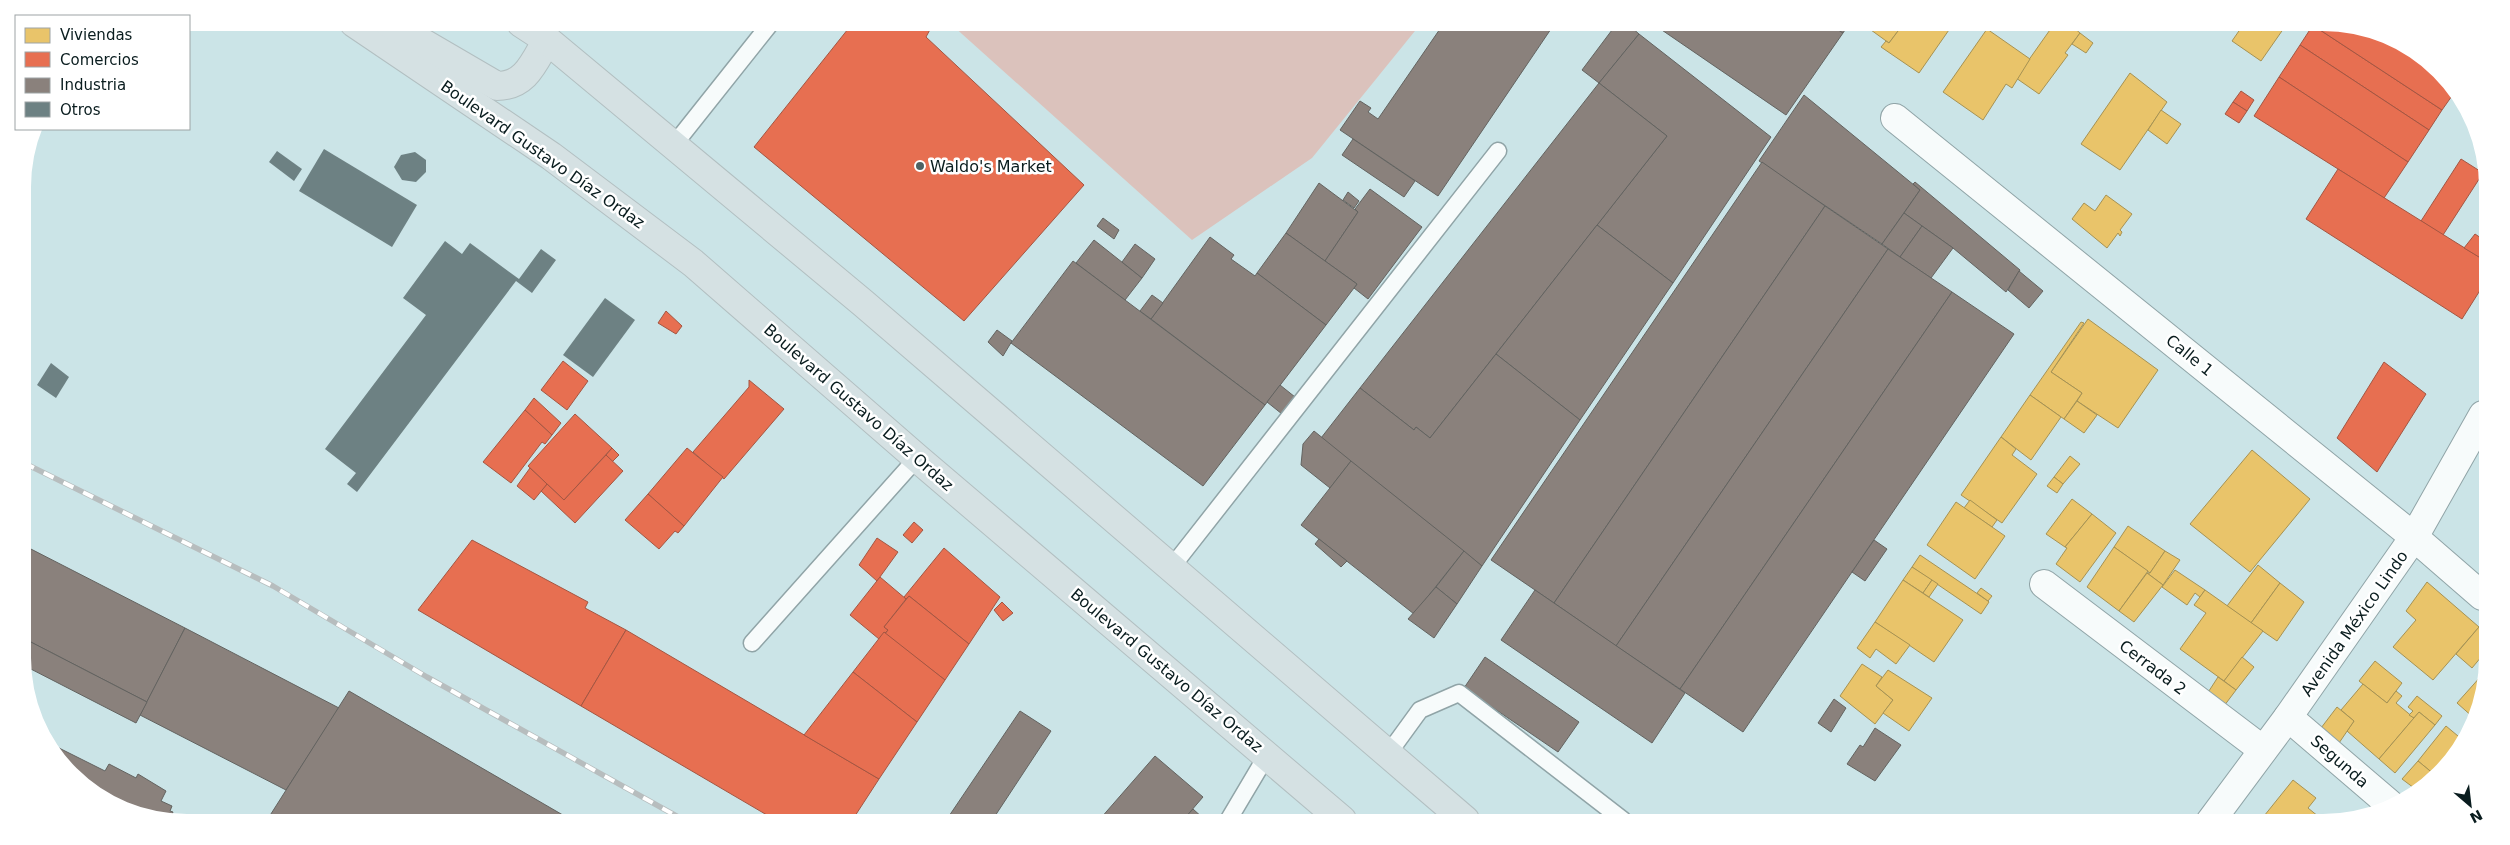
<svg xmlns="http://www.w3.org/2000/svg" width="2510" height="845" font-family="'DejaVu Sans',sans-serif">
  <rect width="100%" height="100%" fill="#cbe4e7"/>
  <polygon fill="#dbc2bc" points="952,25 1419,26 1312,158 1192,240"/>
  <g fill="#e9c46a" stroke="#a69253">
    <polygon points="1873,27 1901,27 1889,43 1871,30"/>
    <polygon points="1901,27 1951,27 1919,73 1881,47 1886,41 1889,43"/>
    <polygon points="2052,27 2073,27 2080,33 2065,53 2068,55 2039,94 2016,78"/>
    <polygon points="2241,28 2284,28 2261,61 2232,41"/>
    <polygon points="1987,29 2030,59 2012,88 2006,84 1983,120 1943,92"/>
    <polygon points="2080,33 2093,43 2086,53 2072,44"/>
    <polygon points="2130,73 2167,102 2120,170 2081,144"/>
    <polygon points="2161,110 2181,124 2167,144 2148,130"/>
    <polygon points="2106,195 2132,214 2120,230 2122,232 2120,236 2118,233 2107,248 2072,219 2084,203 2095,211"/>
    <polygon points="2088,319 2158,370 2118,428 2077,401 2082,393 2051,372"/>
    <polygon points="2081,322 2084,323 2051,372 2082,393 2064,419 2030,395"/>
    <polygon points="2030,395 2061,417 2031,460 2001,437"/>
    <polygon points="2077,401 2097,415 2084,433 2064,419"/>
    <polygon points="2001,437 2016,449 2012,455 2037,474 2002,523 1961,495"/>
    <polygon points="2252,450 2310,499 2250,572 2190,524"/>
    <polygon points="2070,456 2080,464 2063,484 2054,477"/>
    <polygon points="2054,477 2063,484 2057,493 2047,486"/>
    <polygon points="2072,499 2092,514 2065,547 2046,534"/>
    <polygon points="1970,500 1997,520 1992,527 1964,508"/>
    <polygon points="1956,502 2005,536 1975,579 1927,545"/>
    <polygon points="2092,514 2116,533 2080,582 2056,564 2067,548 2065,547"/>
    <polygon points="2128,526 2165,551 2150,573 2114,547"/>
    <polygon points="2114,547 2148,571 2119,611 2087,587"/>
    <polygon points="2165,551 2180,560 2163,585 2147,573 2150,573"/>
    <polygon points="1920,555 1988,601 1989,602 1981,614 1912,567"/>
    <polygon points="2258,565 2280,583 2251,623 2227,606"/>
    <polygon points="1912,567 1932,580 1923,593 1903,580"/>
    <polygon points="2175,570 2205,590 2200,597 2195,593 2187,605 2162,587"/>
    <polygon points="2147,573 2163,585 2134,622 2119,611"/>
    <polygon points="1903,580 1963,620 1934,662 1875,622"/>
    <polygon points="1932,580 1938,584 1929,597 1923,593"/>
    <polygon points="2427,582 2479,627 2433,680 2393,647 2416,620 2406,611"/>
    <polygon points="2280,583 2304,602 2277,641 2251,623"/>
    <polygon points="1981,588 1992,596 1988,601 1977,593"/>
    <polygon points="2205,590 2263,631 2224,681 2180,649 2206,613 2194,605"/>
    <polygon points="1875,622 1910,645 1896,664 1876,649 1870,658 1857,648"/>
    <polygon points="2479,627 2482,630 2482,656 2472,668 2456,654"/>
    <polygon points="2242,657 2254,667 2236,690 2224,681"/>
    <polygon points="2375,661 2402,683 2387,703 2359,681"/>
    <polygon points="1862,664 1882,677 1876,686 1893,700 1875,724 1840,696"/>
    <polygon points="1888,670 1932,698 1909,731 1883,713 1893,700 1876,686"/>
    <polygon points="2482,675 2482,700 2474,718 2457,703"/>
    <polygon points="2218,677 2236,690 2224,706 2207,694"/>
    <polygon points="2363,684 2387,703 2396,691 2402,696 2396,703 2414,718 2379,759 2347,731 2354,721 2341,710"/>
    <polygon points="2417,696 2442,716 2435,725 2419,712 2414,718 2409,715 2413,711 2408,707"/>
    <polygon points="2337,707 2354,721 2339,743 2321,728"/>
    <polygon points="2419,712 2435,725 2395,773 2379,759"/>
    <polygon points="2446,726 2464,741 2460,749 2435,775 2418,761"/>
    <polygon points="2418,761 2435,775 2418,791 2402,779"/>
    <polygon points="2293,780 2316,798 2308,808 2324,821 2261,822 2260,821"/>
  </g>
  <g fill="#e76f51" stroke="#a45642">
    <polygon points="852,24 933,24 926,37 1084,185 964,321 754,147"/>
    <polygon points="2311,28 2317,28 2442,110 2429,130 2300,45"/>
    <polygon points="2317,28 2365,28 2405,45 2446,79 2454,93 2442,110"/>
    <polygon points="2300,45 2429,130 2408,162 2279,77"/>
    <polygon points="2279,77 2408,162 2384,198 2254,116"/>
    <polygon points="2241,91 2254,100 2247,111 2233,102"/>
    <polygon points="2233,102 2247,111 2239,123 2225,114"/>
    <polygon points="2461,159 2483,173 2443,235 2421,221"/>
    <polygon points="2338,169 2484,260 2484,284 2462,319 2306,219"/>
    <polygon points="2475,234 2484,240 2484,260 2464,248"/>
    <polygon points="666,311 682,326 676,334 658,323"/>
    <polygon points="563,361 588,381 567,410 541,390"/>
    <polygon points="2384,362 2426,394 2377,472 2337,438"/>
    <polygon points="749,380 784,409 724,479 693,452 749,387"/>
    <polygon points="534,398 561,423 552,435 525,410"/>
    <polygon points="525,410 552,435 545,444 542,442 511,483 483,462"/>
    <polygon points="575,414 612,448 564,500 528,466"/>
    <polygon points="612,448 619,455 612,462 606,455"/>
    <polygon points="687,448 723,477 684,526 648,494"/>
    <polygon points="606,455 623,471 575,523 541,491 547,484 564,500"/>
    <polygon points="530,468 547,484 534,500 517,486"/>
    <polygon points="648,494 684,526 678,533 675,531 659,549 625,520"/>
    <polygon points="914,522 923,530 912,543 903,535"/>
    <polygon points="877,538 898,552 877,581 859,565"/>
    <polygon points="472,540 588,602 585,608 626,630 581,706 418,610"/>
    <polygon points="944,548 1000,597 969,644 909,596 906,599 904,597"/>
    <polygon points="880,577 906,599 884,627 888,630 879,639 850,615"/>
    <polygon points="909,596 969,644 945,680 885,634 888,630 884,627"/>
    <polygon points="1002,602 1013,613 1003,621 994,610"/>
    <polygon points="626,630 879,779 853,819 772,818 581,706"/>
    <polygon points="884,632 945,680 917,722 853,672"/>
    <polygon points="853,672 917,722 879,779 804,735"/>
  </g>
  <g fill="#8a817c" stroke="#636360">
    <polygon points="1442,26 1553,26 1438,196 1340,130 1360,101 1371,108 1368,112 1378,119"/>
    <polygon points="1615,26 1630,26 1639,34 1599,83 1582,70"/>
    <polygon points="1656,26 1834,27 1843,33 1786,115"/>
    <polygon points="1834,27 1847,27 1843,33"/>
    <polygon points="1639,34 1771,137 1673,283 1597,225 1667,136 1599,83"/>
    <polygon points="1599,83 1667,136 1430,438 1416,427 1414,430 1360,388"/>
    <polygon points="1804,95 1920,190 1882,244 1759,161"/>
    <polygon points="1353,139 1415,181 1404,197 1342,155"/>
    <polygon points="1762,162 1825,206 1554,603 1491,560"/>
    <polygon points="1915,182 2020,270 2006,292 1953,248 1904,213 1920,190 1913,184"/>
    <polygon points="1319,183 1358,212 1325,261 1286,233"/>
    <polygon points="1370,189 1422,227 1368,299 1354,288 1357,284 1325,261 1358,212 1355,209"/>
    <polygon points="1348,192 1359,201 1354,208 1343,200"/>
    <polygon points="1825,206 1888,249 1616,646 1554,603"/>
    <polygon points="1904,213 1922,226 1900,257 1882,244"/>
    <polygon points="1103,218 1119,230 1114,239 1097,226"/>
    <polygon points="1597,225 1673,283 1580,420 1496,354"/>
    <polygon points="1922,226 1953,248 1931,278 1900,257"/>
    <polygon points="1286,233 1357,284 1326,325 1257,273"/>
    <polygon points="1210,237 1234,255 1231,259 1255,276 1257,273 1326,325 1265,405 1151,319"/>
    <polygon points="1094,240 1142,278 1125,300 1076,263"/>
    <polygon points="1135,244 1155,259 1142,278 1122,262"/>
    <polygon points="1888,249 1952,292 1680,689 1616,646"/>
    <polygon points="1073,261 1265,405 1203,486 1011,343"/>
    <polygon points="2019,271 2043,291 2029,308 2008,290"/>
    <polygon points="1952,292 2014,334 1743,732 1680,689"/>
    <polygon points="1152,295 1163,303 1151,319 1140,311"/>
    <polygon points="997,330 1012,341 1003,356 988,342"/>
    <polygon points="1496,354 1580,420 1482,566 1321,438 1360,388 1414,430 1416,427 1430,438"/>
    <polygon points="1280,385 1295,397 1282,414 1267,402"/>
    <polygon points="1314,431 1351,461 1330,488 1301,465 1303,444"/>
    <polygon points="1351,461 1464,551 1414,614 1301,525"/>
    <polygon points="1319,539 1347,561 1341,567 1315,544"/>
    <polygon points="1874,540 1887,549 1865,581 1852,572"/>
    <polygon points="25,546 185,628 147,702 25,639"/>
    <polygon points="1464,551 1482,566 1457,604 1436,587"/>
    <polygon points="1436,587 1457,604 1434,638 1408,619"/>
    <polygon points="1535,590 1685,693 1652,743 1501,640"/>
    <polygon points="185,628 339,708 286,790 140,715"/>
    <polygon points="25,639 147,702 136,723 25,666"/>
    <polygon points="1485,657 1579,722 1558,752 1464,688"/>
    <polygon points="349,691 568,818 269,817"/>
    <polygon points="1834,699 1846,708 1831,732 1818,723"/>
    <polygon points="1020,711 1051,731 993,819 947,819"/>
    <polygon points="1875,728 1901,745 1875,781 1847,764 1860,745 1863,747"/>
    <polygon points="53,745 105,771 109,764 136,778 138,774 166,791 161,801 172,806 170,811 173,812 171,817 145,817 96,795 64,766"/>
    <polygon points="1155,756 1203,797 1184,819 1100,819"/>
    <polygon points="1193,809 1204,819 1184,819"/>
  </g>
  <g fill="#6d8183">
    <polygon points="324,149 417,205 392,247 299,191"/>
    <polygon points="277,151 302,169 294,181 269,162"/>
    <polygon points="415,152 426,160 426,172 416,182 402,180 394,167 401,155"/>
    <polygon points="445,241 462,254 470,243 519,279 541,249 556,260 532,293 516,281 357,492 347,484 356,473 325,449 426,315 403,298"/>
    <polygon points="605,298 635,320 593,377 563,355"/>
    <polygon points="51,363 69,377 56,398 37,385"/>
  </g>
  <g fill="none" stroke-linecap="round" stroke-linejoin="round">
    <defs>
      <g id="service">
        <polyline points="673,146 770,24"/>
        <polyline points="1171,568 1498,151"/>
        <polyline points="752,643 917,458"/>
        <polyline points="1388,754 1420,710 1459,693 1623,820"/>
        <polyline points="1229,819 1267,755"/>
      </g>
      <g id="minor">
        <polyline points="1895,118 2414,537 2482,596"/>
        <polyline points="2044,584 2263,750"/>
        <polyline points="2288,717 2392,806"/>
      </g>
      <polyline id="tertiary" points="2210,822 2288,717 2414,537 2483,415"/>
      <g id="primary">
        <polyline points="354,23 551,156 693,263 917,458 1342,820"/>
        <path d="M389 23 497 86C526 86 534 62 547 40"/>
        <polyline points="521,23 547,40 863,303 1465,820"/>
      </g>
    </defs>
    <use href="#service" stroke="#90a4a7" stroke-width="19"/>
    <use href="#minor" stroke="#90a4a7" stroke-width="30"/>
    <use href="#tertiary" stroke="#90a4a7" stroke-width="30"/>
    <use href="#primary" stroke="#b2bfc1" stroke-width="30"/>
    <use href="#service" stroke="#f7fbfb" stroke-width="16"/>
    <use href="#minor" stroke="#f7fbfb" stroke-width="28"/>
    <use href="#tertiary" stroke="#f7fbfb" stroke-width="28"/>
    <use href="#primary" stroke="#d5e1e3" stroke-width="28"/>
    <defs>
      <polyline id="rail" points="24,463 273,586 427,677 680,818"/>
    </defs>
    <use href="#rail" stroke="#b7bdbe" stroke-width="5.5"/>
    <use href="#rail" stroke="#fff" stroke-width="4" stroke-dasharray="11" stroke-linecap="butt"/>
  </g>
  <circle fill="#4d6264" stroke="#fff" stroke-width="2" cx="920" cy="166" r="5"/>
  <g text-anchor="middle" stroke-width="5" stroke-linejoin="round" paint-order="stroke">
    <g font-size="16" fill="#091c1e" stroke="#fff">
      <text transform="translate(543 154) rotate(35)" y="6">Boulevard Gustavo Díaz Ordaz</text>
      <text transform="translate(2190 355) rotate(39)" y="6">Calle 1</text>
      <text transform="translate(859 407) rotate(41)" y="6">Boulevard Gustavo Díaz Ordaz</text>
      <text transform="translate(2354 623) rotate(-55)" y="6">Avenida México Lindo</text>
      <text transform="translate(2153 667) rotate(37)" y="6">Cerrada 2</text>
      <text transform="translate(1167 670) rotate(40)" y="6">Boulevard Gustavo Díaz Ordaz</text>
      <text transform="translate(2340 761) rotate(41)" y="6">Segunda</text>
    </g>
    <g font-size="16" fill="#091c1e" stroke="#fff" text-anchor="start">
      <text x="930" y="172">Waldo's Market</text>
    </g>
  </g>
  <path d="M0 0H2510V845H0ZM187 31H2323A156 156 0 0 1 2479 187V658A156 156 0 0 1 2323 814H187A156 156 0 0 1 31 658V187A156 156 0 0 1 187 31Z" fill="#fff" fill-rule="evenodd"/>
  <rect x="15" y="15" width="175" height="115" fill="#ffffff" stroke="#9da4a5"/>
  <rect x="25" y="28" width="25" height="15" fill="#e9c46a" stroke="#9da4a5"/>
  <text x="60" y="40" font-size="15" fill="#091c1e">Viviendas</text>
  <rect x="25" y="52" width="25" height="15" fill="#e76f51" stroke="#9da4a5"/>
  <text x="60" y="65" font-size="15" fill="#091c1e">Comercios</text>
  <rect x="25" y="78" width="25" height="15" fill="#8a817c" stroke="#9da4a5"/>
  <text x="60" y="90" font-size="15" fill="#091c1e">Industria</text>
  <rect x="25" y="102" width="25" height="15" fill="#6d8183" stroke="#9da4a5"/>
  <text x="60" y="115" font-size="15" fill="#091c1e">Otros</text>
  <g transform="translate(2470 805) rotate(152)" stroke="#ffffff" stroke-width="4" paint-order="stroke">
  <path d="M0-4L9 19L0 12L-9 19Z" fill="#091c1e"/>
  <text y="-8" font-size="14" font-weight="bold" text-anchor="middle" fill="#091c1e">N</text>
  </g>
</svg>
